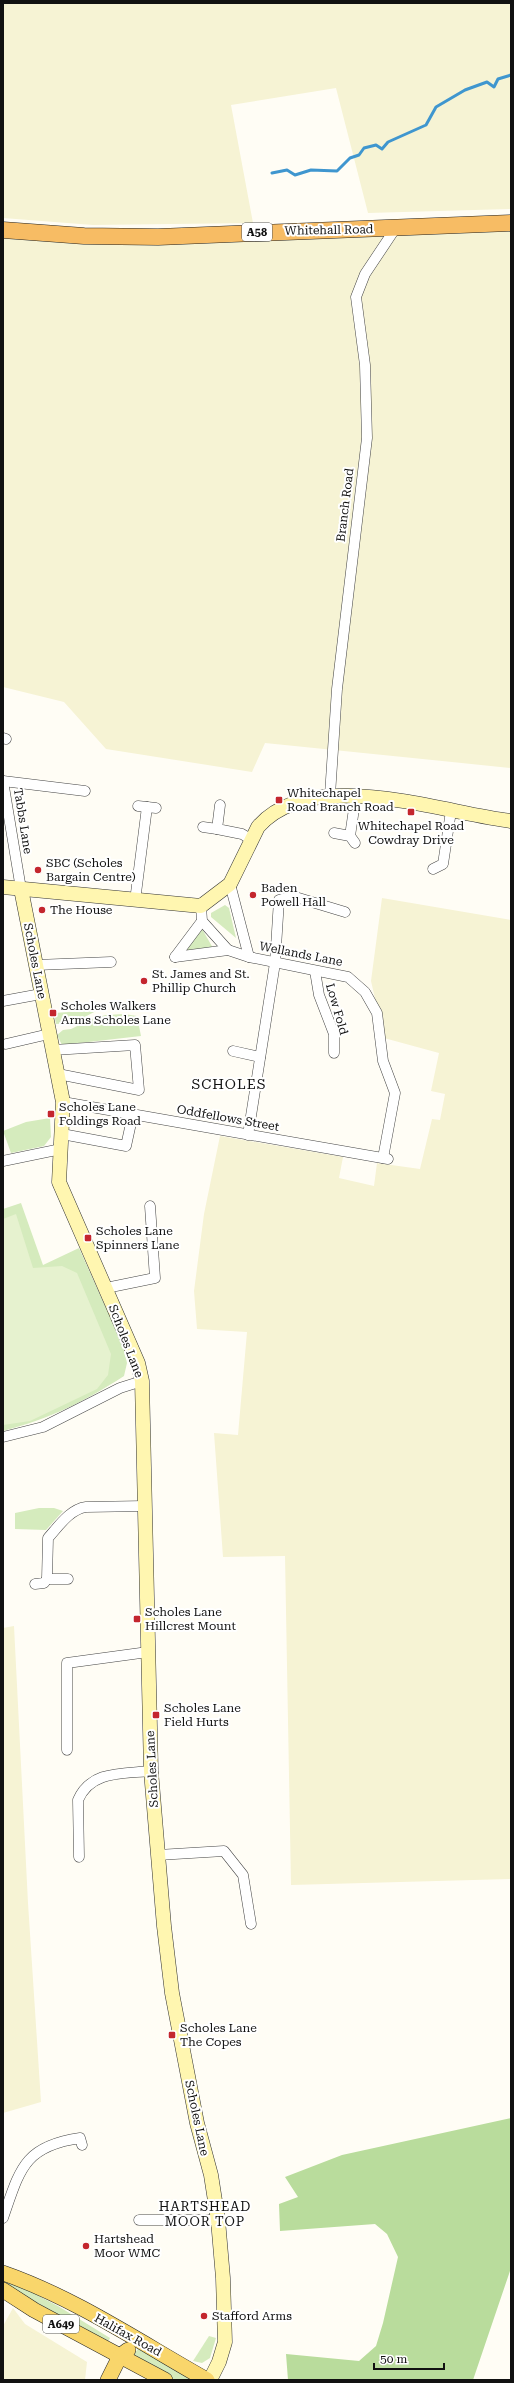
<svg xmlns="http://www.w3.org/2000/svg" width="514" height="2383" font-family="'Roboto Serif',serif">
  <rect width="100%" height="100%" fill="#fffdf5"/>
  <g fill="#f6f3d4">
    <polygon points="3,3 511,3 511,209 368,213 336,88 231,105 253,223 93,225 3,218"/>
    <polygon points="511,223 511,768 265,743 252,772 106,749 64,702 3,687 3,230 23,233"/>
    <polygon points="382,898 511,920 511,1879 291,1885 285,1556 223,1557 214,1433 238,1435 247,1332 197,1329 194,1291 204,1214 220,1136 343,1157 339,1178 374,1186 377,1163 420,1169 432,1119 440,1120 445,1094 431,1091 439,1053 384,1038 371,981"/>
    <polygon points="14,1626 28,1903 41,2102 3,2113 3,1628"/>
    <polygon points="13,2308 25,2324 87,2362 85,2380 3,2380 3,2326"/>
  </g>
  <g fill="#d5ebbd">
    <polygon points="225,905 229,908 236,938 211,917 211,913"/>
    <polygon points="201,927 214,950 187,951 185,948"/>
    <polygon points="98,1010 73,1023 56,1024 54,1013"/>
    <polygon points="124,1014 137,1016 141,1036 62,1045 57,1035 63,1030 71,1029 94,1018 106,1015"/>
    <polygon points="50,1118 51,1137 44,1146 11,1153 3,1131 26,1122"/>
    <path d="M21 1203 43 1265 79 1248 123 1346 127 1363 124 1376C82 1403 51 1418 3 1431V1209Z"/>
    <polygon points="39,1508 54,1508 63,1511 46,1530 15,1529 15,1513"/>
    <polygon points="3,2277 58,2306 110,2338 108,2342 102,2339 3,2284"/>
    <polygon points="209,2336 216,2338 210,2358 202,2363 193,2361"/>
    <polygon points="138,2349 143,2350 196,2380 175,2380 137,2358 134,2354"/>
  </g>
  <polygon fill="#b9dc9c" points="511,2118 511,2268 473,2380 288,2380 286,2354 359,2361 376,2346 383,2323 398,2257 387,2234 375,2224 280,2231 279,2204 298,2197 285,2177 342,2155"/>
  <polygon fill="#e6f2cf" points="16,1214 33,1268 62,1266 77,1273 111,1354 108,1375 97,1389 30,1421 3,1425 3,1219"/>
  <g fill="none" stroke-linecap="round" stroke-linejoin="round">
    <polyline stroke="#3f96cf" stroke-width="3" points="272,173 287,170 295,175 311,170 337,171 350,158 359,155 364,148 376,145 382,149 388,142 426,125 436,107 465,90 487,82 494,87 498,79 511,75"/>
    <defs>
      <g id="minor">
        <polyline points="3,738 6,739"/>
        <polyline points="3,781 21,889"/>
        <polyline points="3,781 85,791"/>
        <polyline points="330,795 337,689 367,438 365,365 356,297 365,274 395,229"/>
        <polyline points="220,805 217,829 242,834 252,840"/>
        <polyline points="138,806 156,808"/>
        <polyline points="203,827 217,829"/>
        <polyline points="334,833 350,836 355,843"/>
        <polyline points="350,836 356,795"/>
        <polyline points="433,869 443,864 451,811"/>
        <polyline points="230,884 249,957"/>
        <polyline points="135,901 147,807"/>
        <polyline points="201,906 202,921 228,950"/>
        <polyline points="175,957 228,950 249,957 348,977 365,992 377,1013 383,1061 395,1093 383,1158"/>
        <polyline points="175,957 202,921"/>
        <polyline points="36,965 111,962"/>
        <polyline points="315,971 319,995 334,1034 334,1053"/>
        <polyline points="3,1001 41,994"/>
        <polyline points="6,1044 49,1034"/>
        <polyline points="53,1050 135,1045 139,1090 58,1074"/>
        <polyline points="233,1051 260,1057"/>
        <polyline points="63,1102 388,1159"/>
        <polyline points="62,1134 126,1146 133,1114"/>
        <polyline points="248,1135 275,963 279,900 292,896 345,912"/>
        <polyline points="3,1161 61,1149"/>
        <polyline points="106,1288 155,1278 150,1206"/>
        <polyline points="3,1437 43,1427 120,1388 142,1381"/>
        <path d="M68 1579H47L48 1538C58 1527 70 1509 86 1507L144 1506"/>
        <polyline points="35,1584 44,1583 47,1579"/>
        <polyline points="67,1750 67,1663 148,1652"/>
        <polyline points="158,1855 224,1851 243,1875 251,1924"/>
        <path d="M79 1857 78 1800C91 1770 123 1774 151 1771"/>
        <path d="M3 2218C20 2169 24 2146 80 2138L82 2145"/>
        <polyline points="139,2220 218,2220"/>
      </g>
      <g id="secondary">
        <path d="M3 887 201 906 230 884 258 827C311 765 442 813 511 821"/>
        <polyline points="21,889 63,1102 59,1182 138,1363 142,1381 151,1771 164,1926 172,1993 197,2123 211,2175 218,2220 223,2278 225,2342 219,2362 210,2380"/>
      </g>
      <g id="primary">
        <path d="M3 2273C75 2298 141 2343 207 2380"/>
        <polyline points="3,2290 34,2310 165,2380"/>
        <polyline points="108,2380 120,2356 128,2350"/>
      </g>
      <polyline id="trunk" points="3,230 84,236 158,237 511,223"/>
    </defs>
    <use href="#minor" stroke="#444" stroke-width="11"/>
    <use href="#secondary" stroke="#333" stroke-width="15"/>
    <use href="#primary" stroke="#222" stroke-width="16"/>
    <use href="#trunk" stroke="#222" stroke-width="17"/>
    <use href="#minor" stroke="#fff" stroke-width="10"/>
    <use href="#secondary" stroke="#fff6b0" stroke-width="14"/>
    <use href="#primary" stroke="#f9d66b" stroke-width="15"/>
    <use href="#trunk" stroke="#f7bc64" stroke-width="16"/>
  </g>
  <g fill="#c4262e" stroke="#fff" stroke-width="1.5">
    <rect x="275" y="796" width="8" height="8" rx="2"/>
    <rect x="407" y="808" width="8" height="8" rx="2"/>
    <circle cx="38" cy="870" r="4"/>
    <circle cx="253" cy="895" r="4"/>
    <circle cx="42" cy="910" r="4"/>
    <circle cx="144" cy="981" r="4"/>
    <rect x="49" y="1009" width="8" height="8" rx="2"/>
    <rect x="47" y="1110" width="8" height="8" rx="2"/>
    <rect x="84" y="1234" width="8" height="8" rx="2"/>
    <rect x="133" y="1615" width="8" height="8" rx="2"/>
    <rect x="152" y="1711" width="8" height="8" rx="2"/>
    <rect x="168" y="2031" width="8" height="8" rx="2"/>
    <circle cx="86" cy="2246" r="4"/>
    <circle cx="204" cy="2316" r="4"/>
  </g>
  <g text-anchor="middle" stroke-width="4" stroke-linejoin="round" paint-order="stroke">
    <g fill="#fff" stroke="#585858" stroke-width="1">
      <rect x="242" y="223" width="30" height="18" rx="3"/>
      <rect x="43" y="2315" width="36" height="18" rx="3"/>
    </g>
    <g font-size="11" font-weight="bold" fill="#111">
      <text x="257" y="236">A58</text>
      <text x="61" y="2328">A649</text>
    </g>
    <g font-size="12" fill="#111" stroke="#fff">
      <text transform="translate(329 230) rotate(-1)" y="4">Whitehall Road</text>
      <text transform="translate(345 505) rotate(-83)" y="4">Branch Road</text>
      <text transform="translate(23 821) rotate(81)" y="4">Tabbs Lane</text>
      <text transform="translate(301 954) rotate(11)" y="4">Wellands Lane</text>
      <text transform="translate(35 961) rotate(79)" y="4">Scholes Lane</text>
      <text transform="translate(337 1009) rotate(74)" y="4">Low Fold</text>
      <text transform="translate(228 1118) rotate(10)" y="4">Oddfellows Street</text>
      <text transform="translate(126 1341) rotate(69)" y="4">Scholes Lane</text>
      <text transform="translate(152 1769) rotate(-93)" y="4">Scholes Lane</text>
      <text transform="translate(197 2118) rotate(78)" y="4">Scholes Lane</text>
      <text transform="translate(128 2335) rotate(29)" y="4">Halifax Road</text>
    </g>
    <g font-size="12" fill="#111" stroke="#fff" text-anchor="start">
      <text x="287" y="797">Whitechapel<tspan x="287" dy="14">Road Branch Road</tspan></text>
      <text x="411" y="830" text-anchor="middle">Whitechapel Road<tspan x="411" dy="14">Cowdray Drive</tspan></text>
      <text x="46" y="867">SBC (Scholes<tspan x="46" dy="14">Bargain Centre)</tspan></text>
      <text x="261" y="892">Baden<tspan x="261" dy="14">Powell Hall</tspan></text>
      <text x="50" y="914">The House</text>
      <text x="152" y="978">St. James and St.<tspan x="152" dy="14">Phillip Church</tspan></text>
      <text x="61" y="1010">Scholes Walkers<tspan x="61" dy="14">Arms Scholes Lane</tspan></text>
      <text x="59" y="1111">Scholes Lane<tspan x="59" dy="14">Foldings Road</tspan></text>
      <text x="96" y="1235">Scholes Lane<tspan x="96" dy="14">Spinners Lane</tspan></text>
      <text x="145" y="1616">Scholes Lane<tspan x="145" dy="14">Hillcrest Mount</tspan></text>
      <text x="164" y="1712">Scholes Lane<tspan x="164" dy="14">Field Hurts</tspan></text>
      <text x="180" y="2032">Scholes Lane<tspan x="180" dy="14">The Copes</tspan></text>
      <text x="94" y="2243">Hartshead<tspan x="94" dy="14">Moor WMC</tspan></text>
      <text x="212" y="2320">Stafford Arms</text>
    </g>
    <g font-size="13" letter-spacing="1" fill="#111" stroke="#fff">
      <text x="205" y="2211">HARTSHEAD<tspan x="205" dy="15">MOOR TOP</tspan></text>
    </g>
    <g font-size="14" letter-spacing="1" fill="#111" stroke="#fff">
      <text x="229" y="1089">SCHOLES</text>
    </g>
  </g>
  <rect width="514" height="2383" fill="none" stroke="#111111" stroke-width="8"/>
  <path d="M374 2363v6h70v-6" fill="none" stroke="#111111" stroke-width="2"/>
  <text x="380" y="2363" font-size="12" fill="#111111" stroke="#ffffff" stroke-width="3" paint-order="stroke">50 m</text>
</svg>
